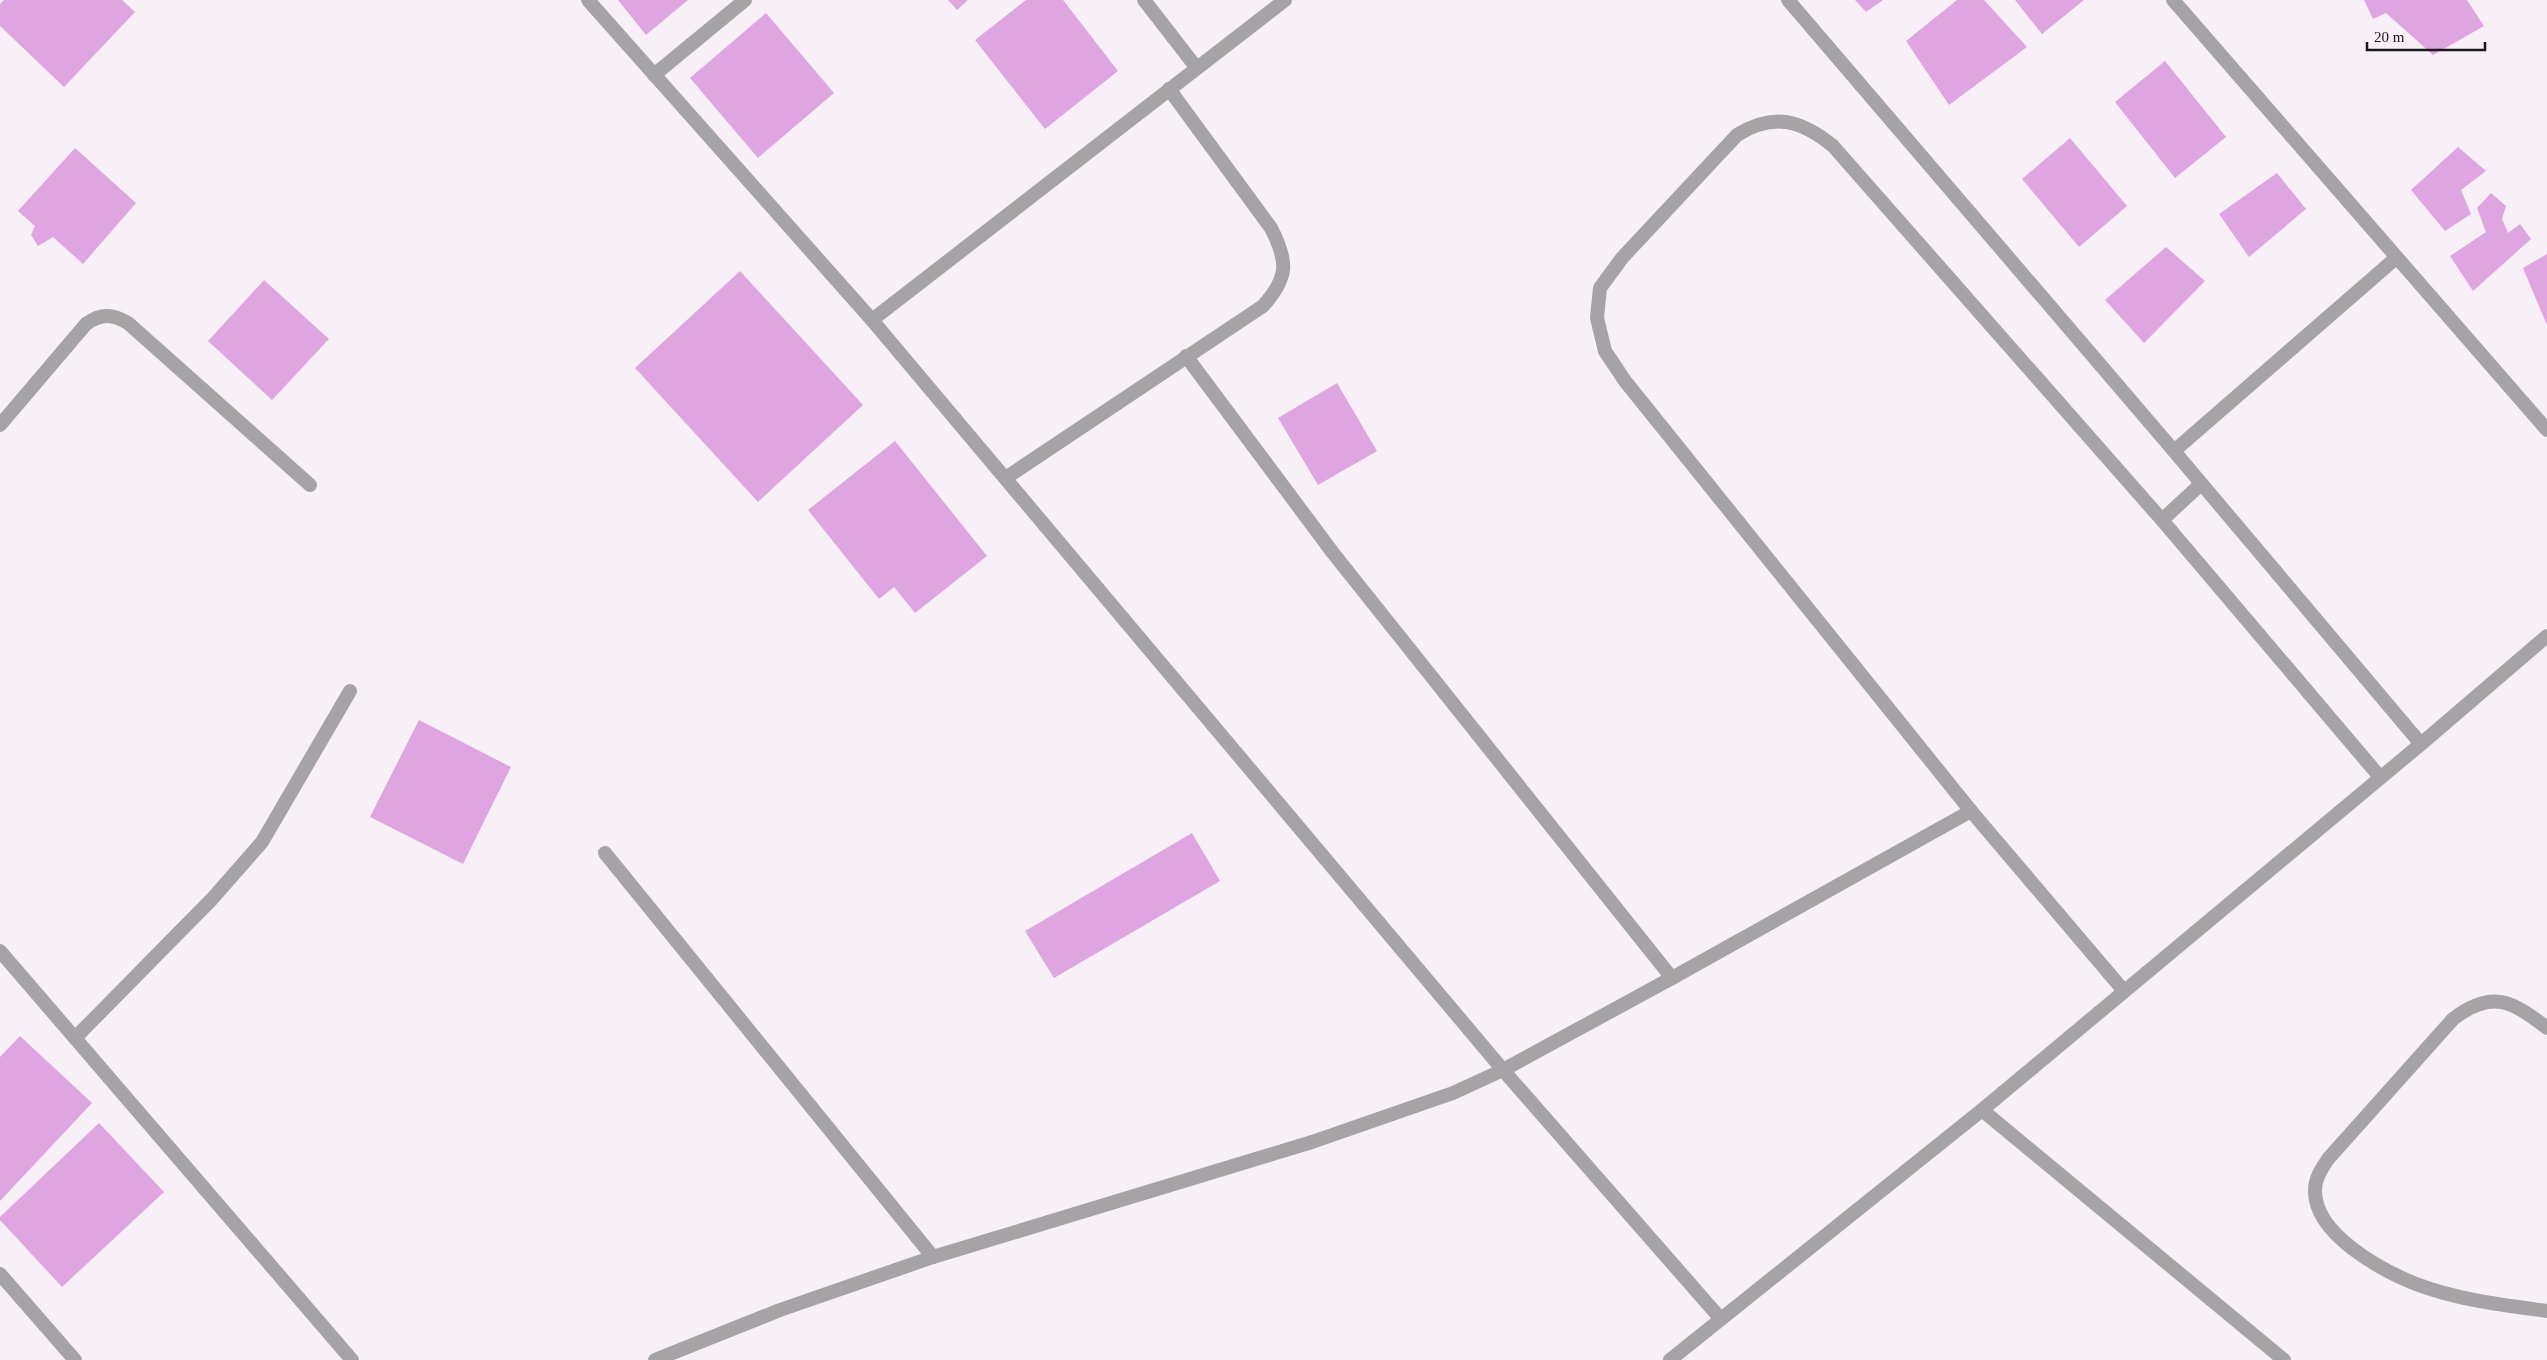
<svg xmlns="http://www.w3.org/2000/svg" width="2547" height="1360" font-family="Georgia,serif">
  <rect width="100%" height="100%" fill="#f7f1f7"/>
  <g fill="#dfa5e1">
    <polygon points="4,0 122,0 135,12 64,87 0,26 0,4"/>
    <polygon points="618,0 688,0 646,35"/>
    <polygon points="948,0 968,0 957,10"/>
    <polygon points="1026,0 1063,0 1118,71 1045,129 975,40"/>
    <polygon points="1855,0 1883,0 1866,12"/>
    <polygon points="1957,0 1984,0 2027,47 1949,105 1906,41"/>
    <polygon points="2015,0 2084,0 2042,34"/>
    <polygon points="2364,0 2467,0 2484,26 2433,55 2386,13 2373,19"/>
    <polygon points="766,13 834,93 758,158 690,78"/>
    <polygon points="2165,61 2226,137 2175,178 2115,102"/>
    <polygon points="2070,138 2127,206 2079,247 2022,179"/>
    <polygon points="2458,147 2486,171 2461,190 2471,214 2445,231 2411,190"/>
    <polygon points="75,148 136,203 83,264 53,237 38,246 31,235 35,226 18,211"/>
    <polygon points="2277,173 2306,209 2249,257 2219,214"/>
    <polygon points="2491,193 2506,206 2502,219 2508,233 2520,224 2531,239 2473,291 2450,256 2486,232 2477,208"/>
    <polygon points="2166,247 2205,281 2144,343 2105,300"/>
    <polygon points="2547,254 2547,325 2523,268"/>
    <polygon points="740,271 863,405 758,502 635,368"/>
    <polygon points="264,280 329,339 272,400 208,341"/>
    <polygon points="1337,383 1377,451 1318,485 1278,418"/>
    <polygon points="895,441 987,556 915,613 894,587 879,599 808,510"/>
    <polygon points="419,720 511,767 463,864 370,817"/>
    <polygon points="1192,833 1220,881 1054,978 1025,931"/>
    <polygon points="20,1036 92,1103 0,1201 0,1057"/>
    <polygon points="99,1123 164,1192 62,1287 0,1220 0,1217"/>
  </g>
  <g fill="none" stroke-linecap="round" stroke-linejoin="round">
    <path stroke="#a5a3a5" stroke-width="14" d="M2547 1028C2512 1001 2492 989 2453 1019L2328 1159C2322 1168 2315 1178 2315 1190 2314 1234 2381 1270 2416 1284 2458 1300 2503 1305 2547 1311"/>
    <g stroke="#a5a3a5" stroke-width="14">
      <polyline points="588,0 872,320 1503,1070 1720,1318"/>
      <polyline points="1144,0 1196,67"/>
      <polyline points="1788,0 2174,451 2421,744"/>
      <polyline points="2173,0 2547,430"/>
      <polyline points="654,75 745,0"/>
      <polyline points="872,320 1285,0"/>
      <polyline points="1186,356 1333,553 1672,978"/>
      <path d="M0 425 86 324C101 313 113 314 128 323L310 485"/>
      <polyline points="2174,451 2396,258"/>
      <path d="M1007 477 1263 306C1289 277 1288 261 1271 228L1169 89"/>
      <polyline points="2162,520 2201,484"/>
      <polyline points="605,853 933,1257"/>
      <polyline points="0,951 352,1360"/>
      <path d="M2124 991 1971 811 1625 381 1605 351 1597 318 1600 288 1622 258 1737 135C1774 112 1801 120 1833 146L2162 520 2380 777"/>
      <polyline points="76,1037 212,899 262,842 350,691"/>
      <polyline points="1982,1110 2284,1360"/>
      <polyline points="0,1274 75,1360"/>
      <polyline points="655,1360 780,1310 933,1257 1312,1142 1453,1093 1503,1070 1672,978 1971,811"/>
      <polyline points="1670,1360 1982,1110 2421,744 2547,636"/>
    </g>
  </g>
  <path d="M2367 42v8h118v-8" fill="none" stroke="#1a181a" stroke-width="2.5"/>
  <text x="2374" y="42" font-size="15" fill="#1a181a" stroke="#f7f1f7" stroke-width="4" paint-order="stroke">20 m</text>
</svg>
